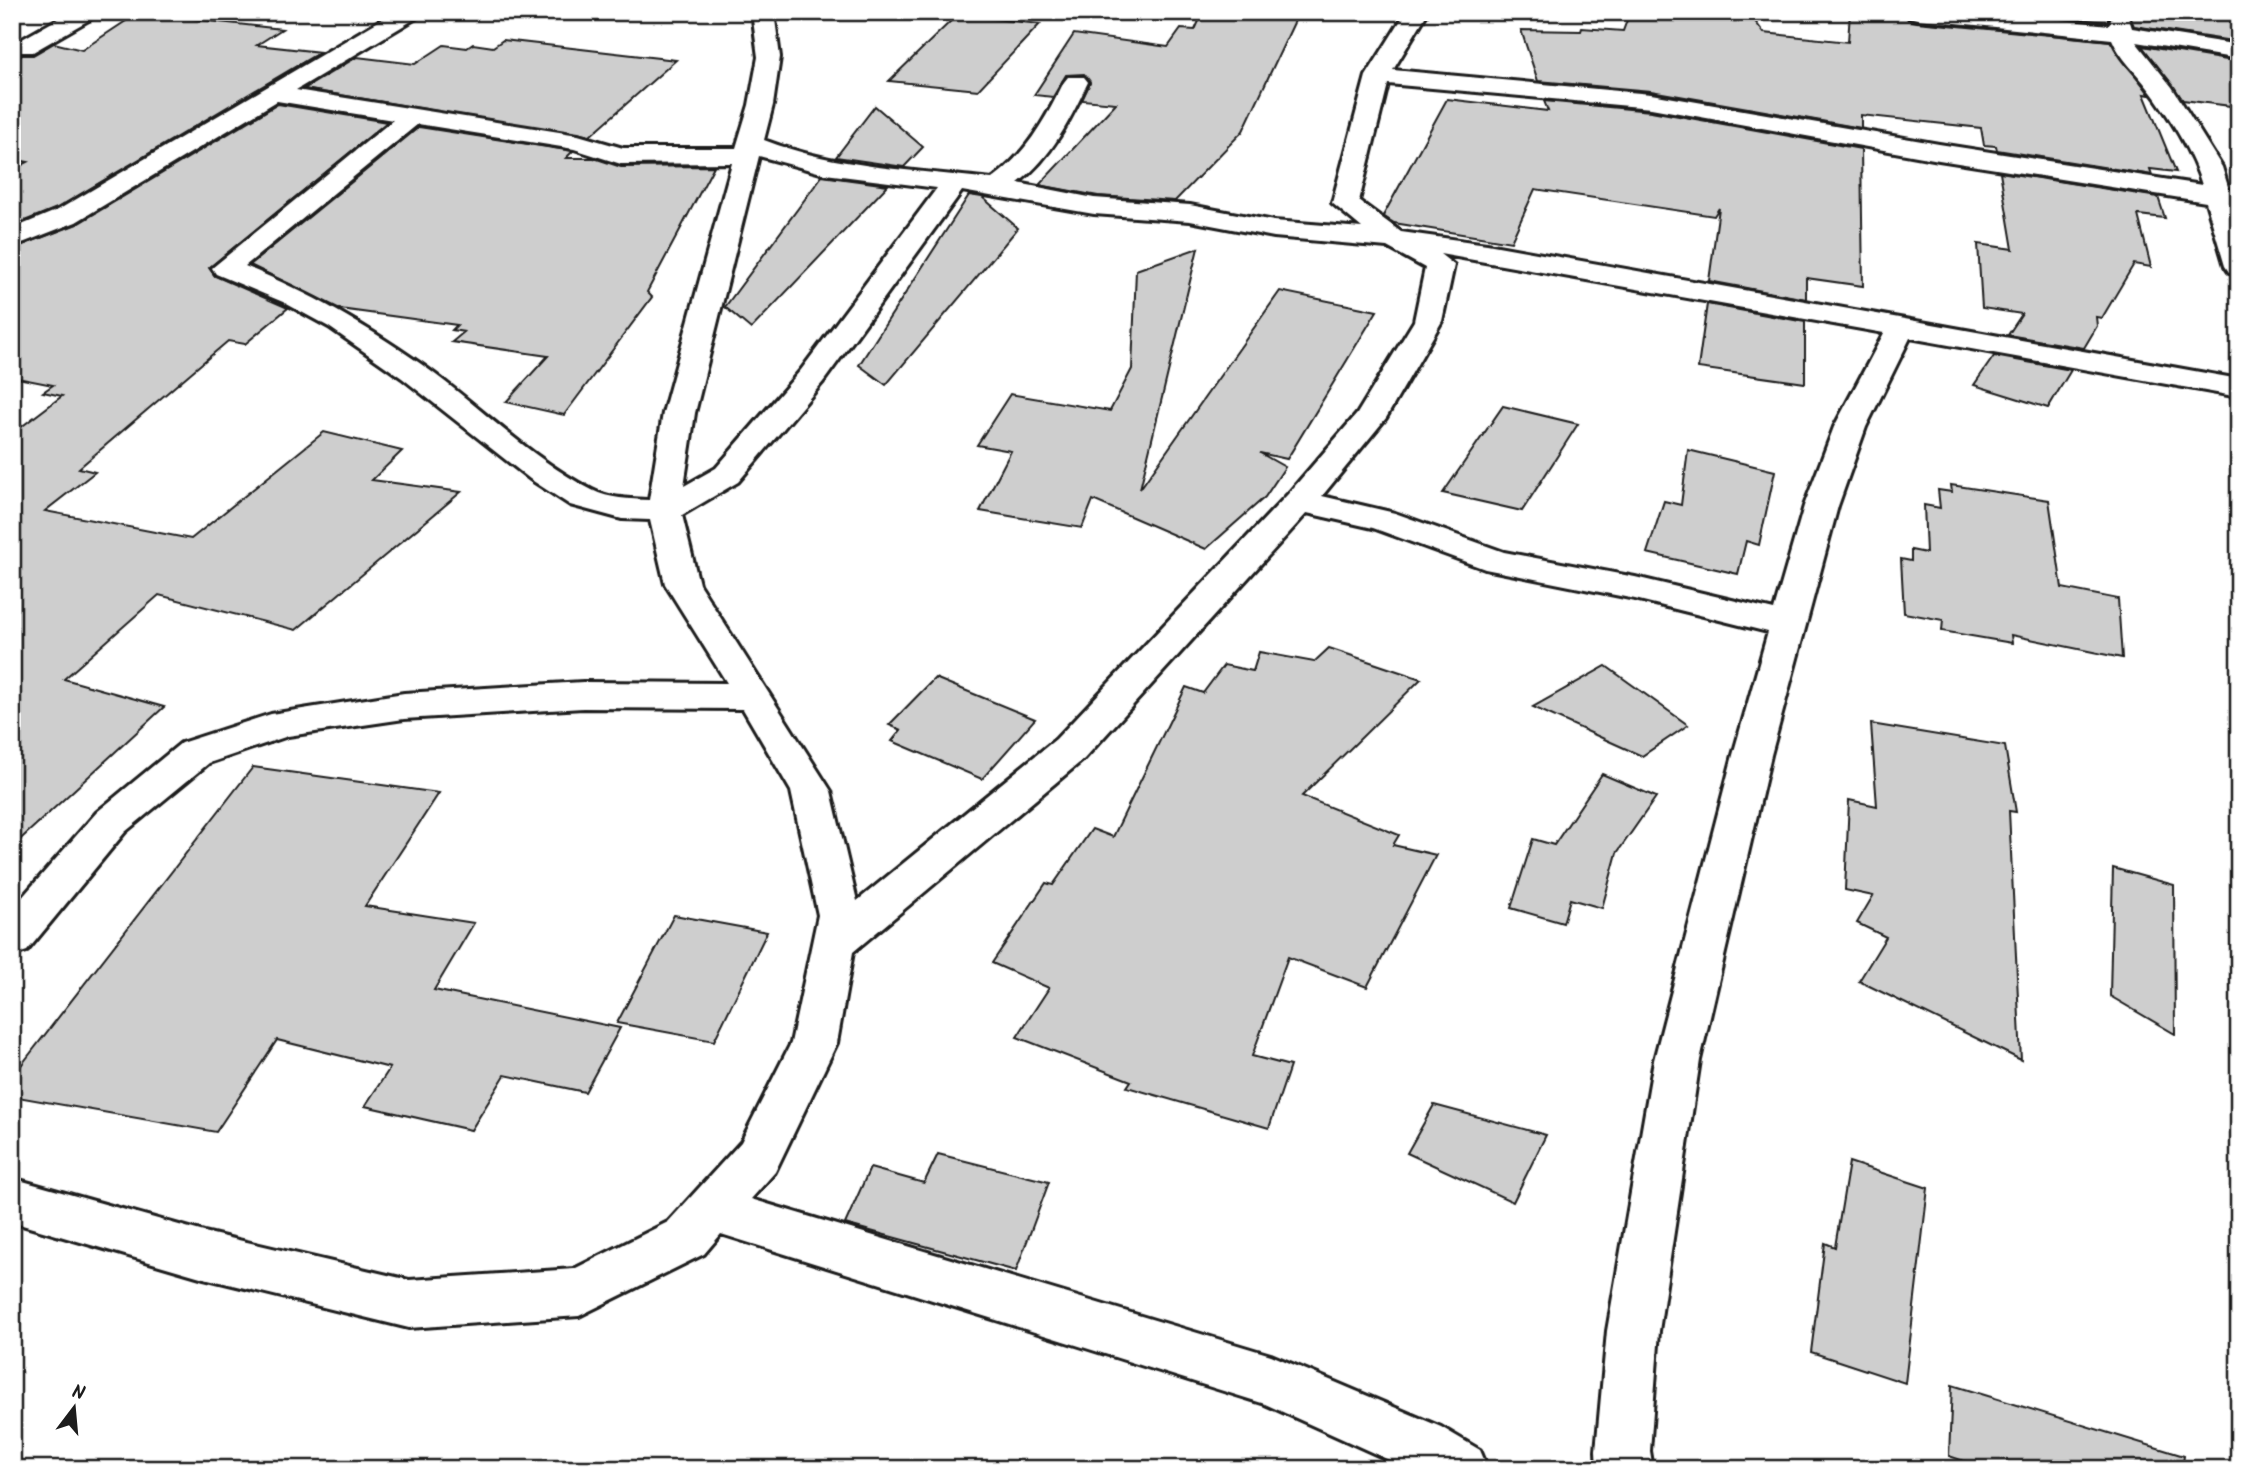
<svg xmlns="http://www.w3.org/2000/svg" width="2251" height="1481" font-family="Kalam,sans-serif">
  <rect width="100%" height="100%" fill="#fff"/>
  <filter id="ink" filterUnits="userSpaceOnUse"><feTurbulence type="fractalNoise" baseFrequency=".0143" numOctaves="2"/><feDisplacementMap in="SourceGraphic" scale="14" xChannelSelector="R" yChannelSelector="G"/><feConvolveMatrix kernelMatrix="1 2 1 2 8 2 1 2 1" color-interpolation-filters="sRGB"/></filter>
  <g filter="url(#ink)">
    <g fill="#cecece" stroke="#1c1c1c" stroke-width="2">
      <polygon points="1203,12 1299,12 1243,131 1175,201 1098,196 1039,185 1116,103 1082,100 1090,83 1084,74 1066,75 1053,97 1034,95 1074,34 1168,47 1181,29 1195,30"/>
      <polygon points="1630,12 1717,12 1718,21 1754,20 1764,33 1848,42 1850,12 1904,12 1908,20 1917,22 2110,41 2150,95 2144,94 2176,172 2150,169 2152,175 1997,150 1996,146 1984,145 1981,128 1861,115 1861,128 1651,91 1538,81 1521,30 1581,31 1582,28 1623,31"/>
      <polygon points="2012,12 2239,12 2239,42 2134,26 2128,13 2110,14 2107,22"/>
      <polygon points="138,13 282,29 257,45 320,52 57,208 12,226 12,170 28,162 12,159 12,49 17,55 33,55 54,43 82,50"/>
      <polygon points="957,15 1040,24 978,90 889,81"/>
      <polygon points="503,40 676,60 590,136 304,89 357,57 415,64 444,45 467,48 473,44 493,47"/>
      <polygon points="2142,46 2239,62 2239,107 2183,100"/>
      <polygon points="1447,99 1548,111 1544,101 1651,111 1861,149 1863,286 1806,278 1806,299 1709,281 1719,208 1714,216 1535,189 1511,242 1394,223 1383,216"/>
      <polygon points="278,104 387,122 209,268 215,276 288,308 245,344 228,341 79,468 95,472 45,511 191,539 324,432 402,451 372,480 461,492 296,630 159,595 64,679 164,707 12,847 12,434 62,396 43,392 53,385 12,377 12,249 77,224"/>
      <polygon points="875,106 923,147 904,167 836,157"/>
      <polygon points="419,127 573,151 566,158 594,158 621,167 714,166 647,292 652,297 564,415 506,402 548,356 452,342 464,332 452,330 457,325 340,309 250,265"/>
      <polygon points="2000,172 2158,197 2165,218 2138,215 2151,267 2134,264 2102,318 2096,317 2097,326 2084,348 2008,335 2022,314 1982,308 1978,244 2013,249"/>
      <polygon points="822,176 888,185 751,329 725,307"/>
      <polygon points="969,195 982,197 1018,228 886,385 859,365"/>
      <polygon points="1198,248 1140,489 1280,291 1377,311 1287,459 1260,453 1285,467 1265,497 1206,549 1093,500 1082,528 980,511 1011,451 977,445 1010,394 1110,411 1132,369 1136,270"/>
      <polygon points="1707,304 1805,322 1805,383 1698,368"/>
      <polygon points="1994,356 2071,370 2048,408 1974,385"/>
      <polygon points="1503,406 1578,424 1522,511 1443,493"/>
      <polygon points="1688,450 1775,471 1759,545 1746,541 1738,574 1647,553 1664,501 1681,505"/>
      <polygon points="1951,485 2049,500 2062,588 2118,599 2122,658 2011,635 2012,643 1942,631 1943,620 1904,613 1901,559 1911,561 1911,550 1926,553 1924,505 1940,508 1938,490 1952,492"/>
      <polygon points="1329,648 1421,679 1302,796 1399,835 1393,845 1436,855 1367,987 1288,957 1252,1056 1290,1066 1269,1128 1127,1087 1131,1081 1017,1037 1049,988 992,963 1046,883 1053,885 1092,829 1113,837 1186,687 1203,693 1224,665 1253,671 1259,652 1314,662"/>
      <polygon points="1606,666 1688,725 1642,756 1533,707"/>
      <polygon points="935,678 1035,719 982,779 892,741 901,730 889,725"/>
      <polygon points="1871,724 2005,746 2016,812 2009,811 2021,1060 1859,981 1886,937 1857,923 1873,896 1845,890 1849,800 1877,806"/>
      <polygon points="253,767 439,793 365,906 474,923 434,990 620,1028 585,1092 505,1075 471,1130 365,1106 390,1068 277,1040 216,1132 12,1096 12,1077"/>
      <polygon points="1602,774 1656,797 1617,853 1602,908 1570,899 1563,923 1511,908 1533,839 1554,845"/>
      <polygon points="2113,868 2174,885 2175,1034 2110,996"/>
      <polygon points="674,915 767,932 714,1041 617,1023"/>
      <polygon points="1434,1105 1546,1135 1513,1202 1407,1153"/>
      <polygon points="938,1154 1049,1182 1016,1271 845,1224 870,1168 924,1183"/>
      <polygon points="1849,1162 1928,1188 1905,1383 1811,1352 1825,1243 1835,1247"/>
      <polygon points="1952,1385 2184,1456 2182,1469 1988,1469 1949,1456"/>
    </g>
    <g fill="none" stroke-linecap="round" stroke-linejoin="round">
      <defs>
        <g id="minor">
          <polygon points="70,12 97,12 94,17 33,52 17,52 14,47 17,42"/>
          <path d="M394 12H421L418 17 296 90 578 135 623 148H736L749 105 758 57 752 12H774L780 57 773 105 764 140C836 168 915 170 992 179 1027 153 1045 120 1064 82L1068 77H1084L1088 82C1070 120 1052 157 1018 183L1094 198 1190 205 1274 221 1362 228 1332 203 1366 76 1406 12H1428L1393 70 1651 94 1939 144 2202 185C2193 154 2168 114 2148 88 2136 72 2120 58 2112 39L1917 19 1909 17 1906 12H1984L2109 25 2112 16H2128L2132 28 2239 45V59L2136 42 2172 87 2222 167 2229 190 2239 191V207L2234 206 2239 221V274L2229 272 2225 266 2206 202 1939 160 1651 108 1388 84 1359 201 1401 232 1487 244 2239 379V397L1910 338 1866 427 1838 506 1771 755 1700 1060 1659 1331 1650 1451 1653 1469H1597L1596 1451 1607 1331 1654 1060 1733 755 1768 632 1635 599 1485 569 1373 528 1307 513 1084 759 853 952 837 1043 775 1172 751 1199 1271 1355 1441 1427 1480 1450 1488 1469H1409L1265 1404 721 1234 704 1254 579 1316 409 1328 204 1278 12 1222V1178L204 1232 409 1280 574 1269 668 1222 741 1142 791 1043 818 915 791 791 743 709 583 708 404 719 288 736 209 763 125 832 27 951 12 956V909L97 812 181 743 271 714 404 693 583 682 727 683 665 584 650 520 622 519 570 505 530 479 402 378 329 327 283 302 216 274 212 268 393 120 277 101 76 222 12 247V229L58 210ZM418 124 574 149 621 164 732 163 663 413 649 500C630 499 609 499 592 490 529 458 478 404 421 364 362 323 312 294 245 266ZM759 156 825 174 937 188 801 370 716 468 684 486 695 413ZM962 191 1094 214 1190 221 1274 237 1387 247 1425 268 1414 321 1357 414 1288 494 1056 739 857 901 831 791 699 584 682 515 738 482 823 382ZM1440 254 1884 333 1834 427 1804 506 1774 610 1635 577 1504 552 1395 513 1322 496 1386 418 1442 321 1454 265Z"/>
        </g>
      </defs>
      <use href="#minor" stroke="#1c1c1c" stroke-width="6"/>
      <use href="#minor" fill="#fff" fill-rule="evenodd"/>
    </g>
  </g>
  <rect width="2251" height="1481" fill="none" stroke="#fff" stroke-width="42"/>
  <rect x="21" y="21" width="2209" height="1439" fill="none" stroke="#1c1c1c" stroke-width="2.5" filter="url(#ink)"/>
  <g transform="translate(74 1408) rotate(16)" stroke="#ffffff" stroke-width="5" paint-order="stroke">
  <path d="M0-5L12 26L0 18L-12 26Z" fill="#1c1c1c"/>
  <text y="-10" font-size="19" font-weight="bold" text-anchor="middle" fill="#1c1c1c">N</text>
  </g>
</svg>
